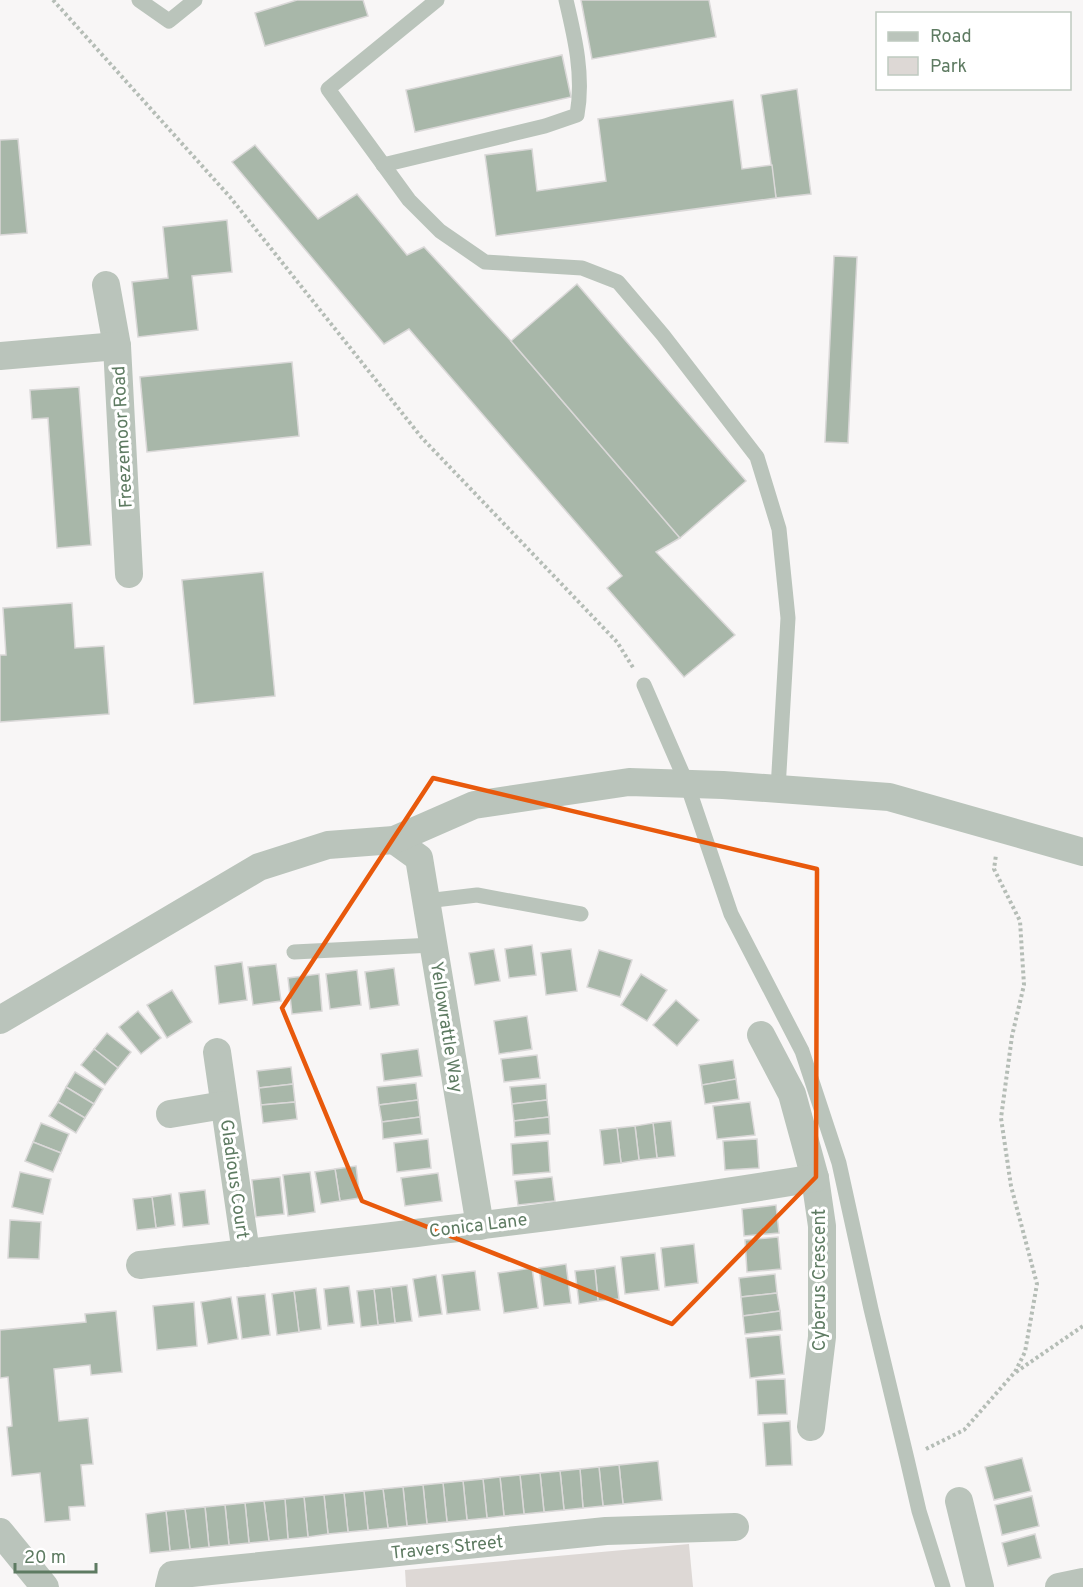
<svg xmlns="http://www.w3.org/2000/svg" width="1083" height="1587" font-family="Overpass,sans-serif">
  <rect width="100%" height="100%" fill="#f8f6f6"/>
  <polygon fill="#ddd8d5" points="689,1544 693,1587 406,1587 405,1570"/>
  <g fill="#a8b7a9" stroke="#dad8d8" stroke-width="1.5">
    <polygon points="297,0 363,0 368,16 265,46 255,13"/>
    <polygon points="581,0 709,0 716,37 592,59"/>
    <polygon points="562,55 571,97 415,132 406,90"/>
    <polygon points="797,89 811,194 776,198 761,95"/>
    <polygon points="733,100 742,169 772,165 776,198 496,236 485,155 532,149 537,191 606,181 598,119"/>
    <polygon points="18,139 27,233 0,235 0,140"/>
    <polygon points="255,145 318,219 357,194 407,255 424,247 511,341 680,538 656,552 735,635 684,677 607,588 622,576 409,329 384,344 232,162"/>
    <polygon points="227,220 232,272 192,276 198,330 138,337 132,282 168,278 163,227"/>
    <polygon points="834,256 857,257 848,443 825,442"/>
    <polygon points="577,284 746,481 680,538 511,341"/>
    <polygon points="292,362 299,436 147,452 140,377"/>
    <polygon points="79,387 91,545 57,548 48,418 32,419 30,390"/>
    <polygon points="263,572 275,696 194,704 182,580"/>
    <polygon points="72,603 75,648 104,646 109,714 0,722 0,655 6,655 3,608"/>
    <polygon points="532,945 536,975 509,978 505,949"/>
    <polygon points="494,949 500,981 475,985 469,953"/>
    <polygon points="571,949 577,991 546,995 541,953"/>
    <polygon points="599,950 632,960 620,997 587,987"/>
    <polygon points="242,962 247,1000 219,1004 215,966"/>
    <polygon points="276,964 281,1001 253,1005 248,967"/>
    <polygon points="394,968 399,1005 370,1009 365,972"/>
    <polygon points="357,970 361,1005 330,1009 326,974"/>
    <polygon points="319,974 322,1011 292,1014 288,978"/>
    <polygon points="641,974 667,990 647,1021 621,1005"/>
    <polygon points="172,990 192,1022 167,1038 147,1005"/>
    <polygon points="676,1000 699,1020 677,1046 653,1025"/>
    <polygon points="138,1011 161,1038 141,1054 119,1027"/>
    <polygon points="527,1016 532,1049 499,1054 494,1021"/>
    <polygon points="107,1033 131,1052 118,1068 94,1049"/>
    <polygon points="94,1049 118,1068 105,1085 81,1065"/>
    <polygon points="418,1049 422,1076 384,1081 381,1054"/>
    <polygon points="537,1055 540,1078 504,1082 501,1059"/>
    <polygon points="733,1060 736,1079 702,1085 699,1065"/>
    <polygon points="291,1067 293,1084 259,1088 257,1071"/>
    <polygon points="75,1072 103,1089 94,1104 66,1087"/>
    <polygon points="736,1079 739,1099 705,1104 702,1085"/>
    <polygon points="416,1083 418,1100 379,1105 377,1087"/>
    <polygon points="293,1084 295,1102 261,1105 259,1088"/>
    <polygon points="546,1084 547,1100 512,1104 510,1087"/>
    <polygon points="66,1087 94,1104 85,1118 58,1102"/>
    <polygon points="418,1100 420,1117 382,1122 379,1105"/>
    <polygon points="547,1100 549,1117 514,1121 512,1104"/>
    <polygon points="58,1102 85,1118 76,1133 49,1116"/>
    <polygon points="295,1102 297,1119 263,1123 261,1105"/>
    <polygon points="750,1102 755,1135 717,1139 713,1106"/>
    <polygon points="420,1117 422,1134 383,1139 382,1122"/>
    <polygon points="549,1117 550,1134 515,1137 514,1121"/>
    <polygon points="671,1121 675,1156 657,1158 653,1123"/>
    <polygon points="41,1123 69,1134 61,1153 33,1142"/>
    <polygon points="653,1123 657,1158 639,1160 635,1126"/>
    <polygon points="635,1126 639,1160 621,1163 617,1128"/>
    <polygon points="617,1128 621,1163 604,1165 600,1130"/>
    <polygon points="428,1139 431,1168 397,1172 394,1143"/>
    <polygon points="757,1139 759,1168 725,1170 723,1141"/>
    <polygon points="548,1141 550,1172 513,1175 511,1144"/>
    <polygon points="33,1142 61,1153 53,1172 25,1161"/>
    <polygon points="356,1166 360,1198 340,1201 335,1169"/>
    <polygon points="335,1169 340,1201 321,1204 315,1172"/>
    <polygon points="20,1172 51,1179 43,1214 12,1207"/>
    <polygon points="310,1172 315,1212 288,1216 283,1175"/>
    <polygon points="438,1173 442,1201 405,1206 401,1178"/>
    <polygon points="280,1177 284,1214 256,1217 252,1180"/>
    <polygon points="552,1177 555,1201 518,1205 515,1181"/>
    <polygon points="205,1190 209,1224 183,1227 179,1193"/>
    <polygon points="171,1194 175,1225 156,1228 152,1197"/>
    <polygon points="152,1197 156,1228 137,1230 133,1199"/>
    <polygon points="776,1205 779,1233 744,1236 742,1209"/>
    <polygon points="10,1220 41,1222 39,1259 8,1258"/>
    <polygon points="778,1237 781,1269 747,1272 745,1240"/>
    <polygon points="694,1244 698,1283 665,1287 661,1248"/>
    <polygon points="655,1253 659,1290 625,1294 621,1257"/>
    <polygon points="566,1264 571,1303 544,1306 539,1268"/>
    <polygon points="615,1266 619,1299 598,1301 595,1269"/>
    <polygon points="532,1268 538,1308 504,1313 498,1273"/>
    <polygon points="595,1269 598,1301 579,1304 575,1271"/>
    <polygon points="475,1271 480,1310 447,1314 442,1275"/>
    <polygon points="775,1274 777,1293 741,1297 739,1278"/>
    <polygon points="436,1275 442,1314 419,1317 413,1279"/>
    <polygon points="407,1285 412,1321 395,1323 391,1287"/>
    <polygon points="349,1286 354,1323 328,1326 324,1289"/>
    <polygon points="391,1287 395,1323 378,1325 374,1289"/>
    <polygon points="316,1288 321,1329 299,1332 294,1291"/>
    <polygon points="374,1289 378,1325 361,1327 357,1291"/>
    <polygon points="294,1291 299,1332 277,1335 272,1294"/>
    <polygon points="777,1293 780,1311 743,1316 741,1297"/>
    <polygon points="265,1294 270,1335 242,1339 237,1297"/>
    <polygon points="231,1297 238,1339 208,1344 201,1302"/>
    <polygon points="194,1302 197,1346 157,1350 153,1306"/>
    <polygon points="116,1311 122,1372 91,1375 90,1365 54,1369 59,1421 88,1418 93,1464 81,1465 85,1506 69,1507 70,1520 45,1522 40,1473 12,1476 7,1427 12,1426 8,1377 0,1378 0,1330 86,1322 85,1314"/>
    <polygon points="780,1311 782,1330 745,1334 743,1316"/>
    <polygon points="780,1335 784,1374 750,1378 746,1338"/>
    <polygon points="785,1379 787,1414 758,1415 756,1380"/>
    <polygon points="790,1421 792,1465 766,1466 763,1423"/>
    <polygon points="1022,1458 1031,1491 994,1500 985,1467"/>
    <polygon points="658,1461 662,1500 623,1504 619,1465"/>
    <polygon points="619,1465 623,1504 603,1506 599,1467"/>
    <polygon points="599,1467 603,1506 583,1508 580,1469"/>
    <polygon points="580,1469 583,1508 564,1510 560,1471"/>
    <polygon points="560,1471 564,1510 544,1512 540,1473"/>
    <polygon points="540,1473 544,1512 524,1514 520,1475"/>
    <polygon points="520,1475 524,1514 504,1516 500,1477"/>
    <polygon points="500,1477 504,1516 487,1518 483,1479"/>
    <polygon points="483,1479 487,1518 467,1520 463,1481"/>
    <polygon points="463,1481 467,1520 447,1522 443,1483"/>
    <polygon points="443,1483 447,1522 427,1524 423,1485"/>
    <polygon points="423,1485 427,1524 407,1526 403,1487"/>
    <polygon points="403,1487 407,1526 388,1528 383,1489"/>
    <polygon points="383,1489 388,1528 368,1530 364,1491"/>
    <polygon points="364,1491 368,1530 348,1532 344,1493"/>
    <polygon points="344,1493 348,1532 328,1534 324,1495"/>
    <polygon points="324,1495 328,1534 308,1537 304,1497"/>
    <polygon points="1032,1496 1039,1526 1002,1535 995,1505"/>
    <polygon points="304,1497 308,1537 288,1539 285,1499"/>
    <polygon points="285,1499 288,1539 269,1541 264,1501"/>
    <polygon points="264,1501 269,1541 249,1543 245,1503"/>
    <polygon points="245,1503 249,1543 229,1545 225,1505"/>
    <polygon points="225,1505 229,1545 209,1547 205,1507"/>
    <polygon points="205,1507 209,1547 190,1549 185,1509"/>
    <polygon points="185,1509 190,1549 170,1551 166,1511"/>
    <polygon points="166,1511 170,1551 150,1553 146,1514"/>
    <polygon points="1035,1534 1041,1558 1008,1566 1002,1543"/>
  </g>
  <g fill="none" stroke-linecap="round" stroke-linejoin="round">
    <g stroke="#b5bdb6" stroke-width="4" stroke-dasharray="3 3" stroke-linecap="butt">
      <polyline points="53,0 230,197 422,438 617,642 634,669"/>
      <polyline points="1016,1372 1083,1326"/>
      <polyline points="926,1449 964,1430 1015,1372 1025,1352 1037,1284 1011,1186 1001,1118 1012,1036 1024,985 1020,921 994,869 996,855"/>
    </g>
    <g stroke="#bac4bb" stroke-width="15">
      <polyline points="139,0 169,21 195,0"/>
      <polyline points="437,0 328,89 409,200 440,231 485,262 582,268 618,282 663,335 757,457 779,529 788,618 778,789"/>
      <path d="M383 165 545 126 577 115C584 76 575 38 566 0"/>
      <polyline points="644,685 687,784 731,914 802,1051 839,1163 871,1309 907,1459 919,1511 943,1587"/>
      <polyline points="426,901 477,895 581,914"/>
      <polyline points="294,952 433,945"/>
    </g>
    <g stroke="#bac4bb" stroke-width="28">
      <polyline points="106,285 117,346"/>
      <polyline points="0,356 117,346 129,574"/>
      <polyline points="394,840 419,858 480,1226"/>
      <polyline points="0,1020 259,867 328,845 394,840 474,805 629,782 723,785 889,797 1083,852"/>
      <polyline points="761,1035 792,1094 815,1178 822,1226 822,1337 811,1427"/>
      <polyline points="217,1052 246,1253"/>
      <polyline points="170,1114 224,1105"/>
      <path d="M140 1265C366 1239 592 1215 815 1178"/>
      <polyline points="959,1501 980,1587"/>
      <polyline points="0,1532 45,1587"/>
      <polyline points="169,1587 172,1575 606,1531 735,1527"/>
      <polyline points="1059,1587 1083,1582"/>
    </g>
  </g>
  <path fill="none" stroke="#e8590c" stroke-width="4.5" stroke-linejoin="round" d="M433 778 817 869 816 1177 672 1324 362 1201 282 1008Z"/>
  <g text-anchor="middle" stroke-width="6" stroke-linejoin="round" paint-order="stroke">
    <g font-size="18" fill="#5e7b62" stroke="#fff">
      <text transform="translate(122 437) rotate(-93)" y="6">Freezemoor Road</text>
      <text transform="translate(447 1027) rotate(81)" y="6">Yellowrattle Way</text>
      <text transform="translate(235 1179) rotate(82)" y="6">Gladious Court</text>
      <text transform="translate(478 1225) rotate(-7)" y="6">Conica Lane</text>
      <text transform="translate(819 1280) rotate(-90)" y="6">Cyberus Crescent</text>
      <text transform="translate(447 1547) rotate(-6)" y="6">Travers Street</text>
    </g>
  </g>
  <rect x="876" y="12" width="195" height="78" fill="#ffffff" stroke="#bfcac0" stroke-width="1.5"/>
  <rect x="888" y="32" width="30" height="9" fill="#bac4bb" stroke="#bfcac0" stroke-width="1.5"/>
  <text x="930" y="42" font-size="18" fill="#5e7b62">Road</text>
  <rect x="888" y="57" width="30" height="18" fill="#ddd8d5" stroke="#bfcac0" stroke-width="1.5"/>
  <text x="930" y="72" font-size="18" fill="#5e7b62">Park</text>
  <path d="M15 1563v9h81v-9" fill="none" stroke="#5e7b62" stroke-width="3"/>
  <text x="24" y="1563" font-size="18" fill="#5e7b62" stroke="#ffffff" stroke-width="4.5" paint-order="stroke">20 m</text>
</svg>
